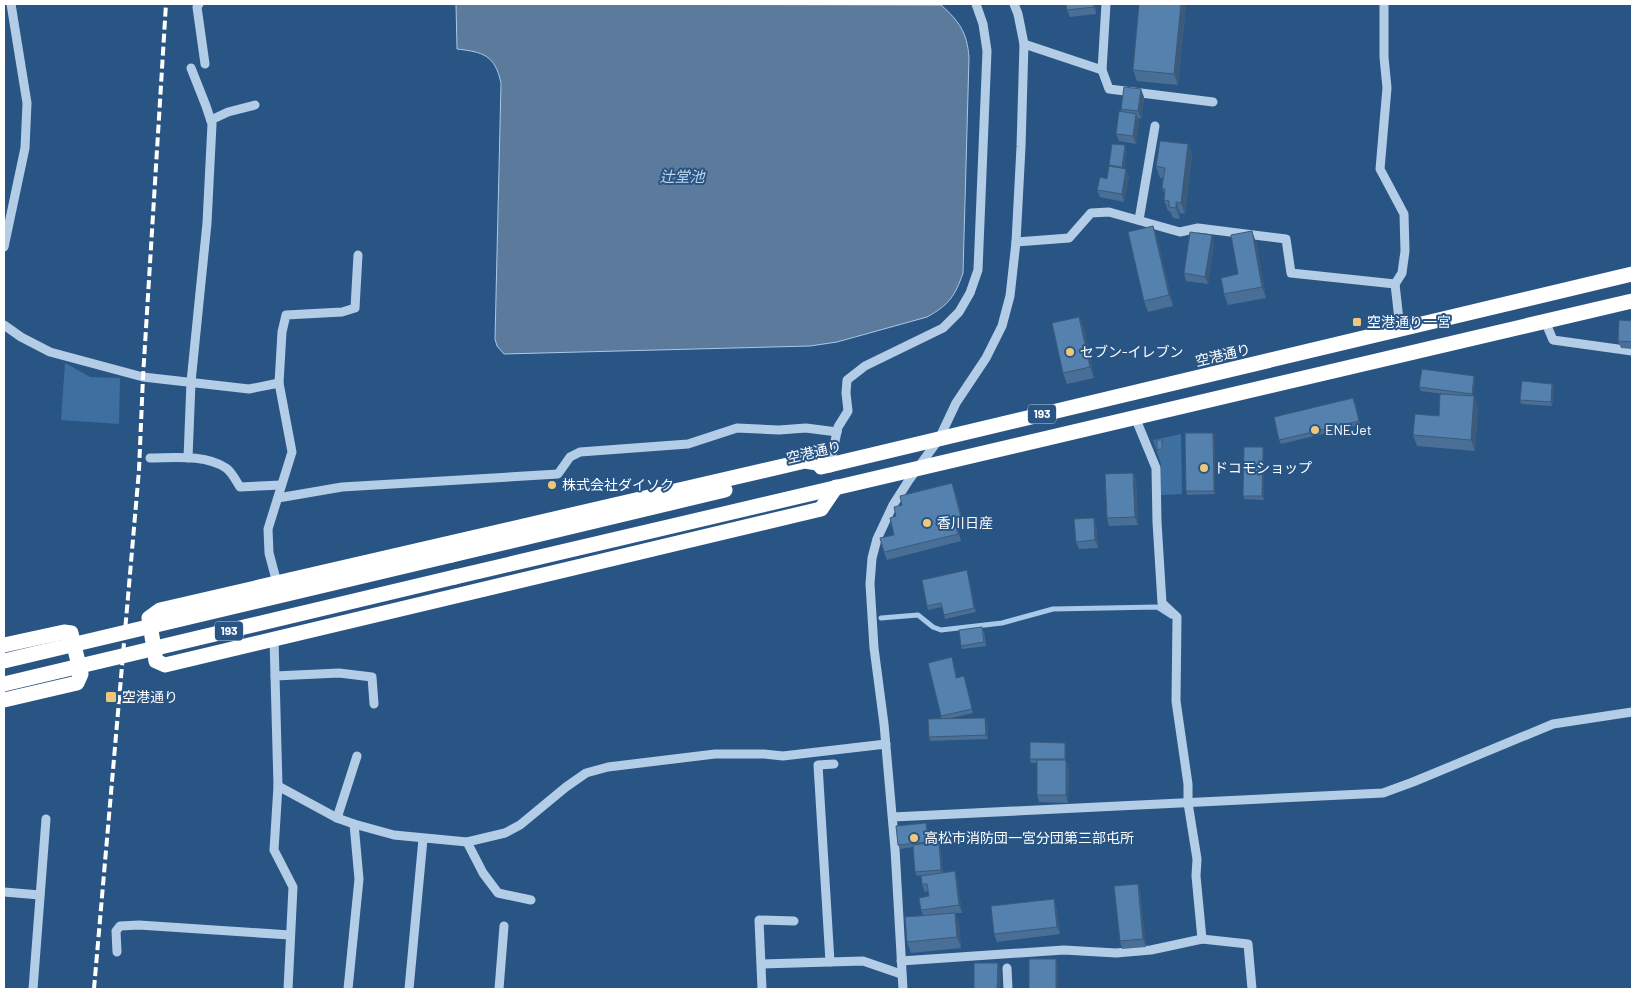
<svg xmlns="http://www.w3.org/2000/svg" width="1636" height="993" font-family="Barlow,'Noto Sans JP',sans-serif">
  <rect width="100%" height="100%" fill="#295585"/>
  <g fill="#3d70a1">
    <polygon points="65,363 90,377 120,378 119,424 61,420"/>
    <polygon points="1181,434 1182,494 1161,495 1161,464 1153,440"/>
  </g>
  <path fill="#5c7a9b" stroke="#a8c9e8" d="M456 4 941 5C959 21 967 32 969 57L963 273C955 296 949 305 927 317L837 342 810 346 504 354 497 346 495 339 501 83C495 55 483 52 457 49Z"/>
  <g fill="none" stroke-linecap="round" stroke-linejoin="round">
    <polyline stroke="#a8c9e8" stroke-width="5" points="881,618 918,615 933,627 941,630 1002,623 1053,609 1157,607 1171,616"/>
    <g stroke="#b3cde7" stroke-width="9">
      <polyline points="199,4 197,7 205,64"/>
      <polyline points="1106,4 1102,70 1109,89 1213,102"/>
      <polyline points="1384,4 1384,57 1387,88 1380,169 1404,214 1405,251 1402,273 1395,284"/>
      <polyline points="1024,44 1102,70"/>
      <polyline points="211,120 228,112 255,105"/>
      <polyline points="1139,220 1155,126"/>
      <polyline points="1016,242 1069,238 1091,213 1109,212 1180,232 1198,228 1286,239 1291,273 1395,284 1400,329"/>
      <polyline points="4,247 25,148 27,103 11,4"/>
      <polyline points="1545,321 1553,340 1632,351"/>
      <polyline points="4,325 21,337 50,352 143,377 249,389 279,383"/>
      <polyline points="1135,417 1156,468 1157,522 1162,603 1177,617 1176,701 1188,784 1188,803 1197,859 1196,876 1202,939"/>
      <path d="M150 458C173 458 205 454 226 468 232 472 236 481 240 487L281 485"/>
      <polyline points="188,458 191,382 207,223 212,124 206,106 191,68"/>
      <polyline points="830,465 838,427 848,411 846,393 847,380 865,366 943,328 959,312 970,293 978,270 987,51 983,24 976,4"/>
      <polyline points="278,498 342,487 558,474 570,457 580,452 688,444 737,428 779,430 806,428 837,432"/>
      <polyline points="277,583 269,553 268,529 292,452 279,383 282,332 286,315 342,312 355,308 358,255"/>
      <polyline points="274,639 278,786 274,850 293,887 288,989"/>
      <polyline points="275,676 339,673 372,677 374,704"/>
      <polyline points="278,786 337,818 354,824 394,835 467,842 505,833 520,825 566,787 586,773 608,767 715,754 764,754 783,756 886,744"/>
      <polyline points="893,817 1383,793 1413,782 1553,724 1632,712"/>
      <polyline points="337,818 357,756"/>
      <polyline points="467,842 483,873 498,893 531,900"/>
      <polyline points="4,892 40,895"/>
      <polyline points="117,952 116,931 120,926 139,925 290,935"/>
      <polyline points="901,961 1064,950 1116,953 1151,950 1202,939 1248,944 1252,989"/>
      <polyline points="830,962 818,765 834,764"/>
      <polyline points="762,964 863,961 901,974"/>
      <polyline points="1007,968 1008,989"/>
      <polyline points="33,989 46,819"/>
      <polyline points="348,989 359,879 354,824"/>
      <polyline points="409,989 423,839"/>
      <polyline points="499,989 504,926"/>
      <polyline points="762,989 759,920 794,921"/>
      <polyline points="903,989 895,849 884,724 874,648 870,584 872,558 877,539 893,505 909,480 939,439 956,403 986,358 1002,326 1010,296 1016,242 1021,147 1024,44 1018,14 1014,4"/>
    </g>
    <g stroke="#fff" stroke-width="15">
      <polyline points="830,465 805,461 160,610 149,618 156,661 165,665 821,509 836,487"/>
      <polyline points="821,467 1632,274"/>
      <polyline points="452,555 725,490"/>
      <polyline points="455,577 1632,301"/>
      <polyline points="4,645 64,632 71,633 81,674 77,683 4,700"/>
    </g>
    <polyline stroke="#fff" stroke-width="4" stroke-dasharray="9 4" stroke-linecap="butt" points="94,989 139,470 143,377 166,4"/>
    <g stroke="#fff" stroke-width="15">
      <polyline points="4,661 452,555"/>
      <polyline points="4,684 455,577"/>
    </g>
  </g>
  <g fill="#496f96">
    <polygon points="1066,4 1095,4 1096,14 1070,17 1067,10"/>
    <polygon points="1139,4 1186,4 1178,85 1137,81 1133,70"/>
    <polygon points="1144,97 1141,119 1138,118 1139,121 1136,144 1119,141 1116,134 1122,112 1121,109"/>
    <polygon points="1188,144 1192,156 1185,214 1180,213 1180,219 1173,218 1170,211 1168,211 1164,200 1165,195 1162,188 1163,178 1160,178 1156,166"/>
    <polygon points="1125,145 1126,149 1124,168 1129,176 1124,202 1100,197 1097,190 1107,179"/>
    <polygon points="1153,226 1157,237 1173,306 1148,312 1144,301"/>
    <polygon points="1256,242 1266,298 1228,305 1224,294 1238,274"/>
    <polygon points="1214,243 1208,284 1186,281 1184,273"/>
    <polygon points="1632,316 1632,349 1621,348 1618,341 1632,321"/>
    <polygon points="1079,317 1084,328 1094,378 1067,384 1063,373"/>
    <polygon points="1474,376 1475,379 1473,396 1474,396 1478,407 1475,451 1417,446 1413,435 1439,416 1451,395 1421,391 1419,387"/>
    <polygon points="1552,384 1554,387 1552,406 1521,404 1520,400"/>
    <polygon points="1355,402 1360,425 1281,444 1279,440"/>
    <polygon points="1213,433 1215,436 1215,494 1187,495 1186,491"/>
    <polygon points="1163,444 1164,453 1159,453 1157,450"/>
    <polygon points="1263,447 1264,451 1264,500 1245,499 1243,496"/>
    <polygon points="1133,473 1136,480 1138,525 1109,526 1107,518"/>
    <polygon points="955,491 965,529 958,530 961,541 887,560 884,552 894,535 896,516"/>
    <polygon points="1096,525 1098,548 1079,549 1076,542"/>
    <polygon points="967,570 976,612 945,619 942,607 928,610 927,606"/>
    <polygon points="984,631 986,646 962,649 961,646"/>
    <polygon points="953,661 957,678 965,680 973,713 947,719 985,718 987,721 988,739 930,741 929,737 942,719 941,716"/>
    <polygon points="1066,747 1066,761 1069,767 1068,803 1039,802 1037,795 1037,763 1031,763 1030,759"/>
    <polygon points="926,823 927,827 929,843 940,846 943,873 955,871 957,879 962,913 955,913 959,924 961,948 911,953 907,942 923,915 921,910 929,896 928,891 925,892 922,884 923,875 917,876 915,872 913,847 900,849 898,845"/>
    <polygon points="1138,884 1140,891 1146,947 1122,949 1120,941"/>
    <polygon points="1054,899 1056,906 1060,934 997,942 994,934"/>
  </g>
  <g fill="#3c5a7a">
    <polygon points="1093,4 1095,4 1096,14 1094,7"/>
    <polygon points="1181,4 1186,4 1178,85 1174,74"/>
    <polygon points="1141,89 1144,97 1141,119 1138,111"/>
    <polygon points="1136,114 1139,121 1136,144 1133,136"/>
    <polygon points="1188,144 1192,156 1185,214 1181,203"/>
    <polygon points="1125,145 1126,149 1124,171 1122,167"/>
    <polygon points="1126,169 1129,176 1124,202 1122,194"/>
    <polygon points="1176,202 1180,213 1180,219 1176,208"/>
    <polygon points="1153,226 1157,237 1173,306 1169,295"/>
    <polygon points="1252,231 1256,242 1266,298 1262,287"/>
    <polygon points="1212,235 1214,243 1208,284 1205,277"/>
    <polygon points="1079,317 1084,328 1094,378 1090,367"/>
    <polygon points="1474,376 1475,379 1473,397 1472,394"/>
    <polygon points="1552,384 1554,387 1552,406 1551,402"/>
    <polygon points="1474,396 1478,407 1475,451 1471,440"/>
    <polygon points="1213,433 1215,436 1215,494 1214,491"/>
    <polygon points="1263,447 1264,451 1264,500 1262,496"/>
    <polygon points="1133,473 1136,480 1138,525 1135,517"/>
    <polygon points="952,483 955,491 965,529 962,521"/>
    <polygon points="1094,518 1096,525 1098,548 1095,540"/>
    <polygon points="967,570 968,574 976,612 974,608"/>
    <polygon points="985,718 987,721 988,739 986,735"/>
    <polygon points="1065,743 1066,747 1066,761 1069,767 1068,803 1066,795"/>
    <polygon points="926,823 927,827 930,846 928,842"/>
    <polygon points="939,842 940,846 943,874 941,870"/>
    <polygon points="955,871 957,879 962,913 959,905"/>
    <polygon points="1138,884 1140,891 1146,947 1143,939"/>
    <polygon points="1054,899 1056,906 1060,934 1057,927"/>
    <polygon points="955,913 959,924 961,948 957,937"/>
    <polygon points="1056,959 1058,967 1058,989 1056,989"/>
    <polygon points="998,963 1001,971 1000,989 997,989"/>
  </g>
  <g fill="#5581ae" stroke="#3c5a7a">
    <polygon points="1066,4 1093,4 1094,7 1067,10"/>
    <polygon points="1139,4 1181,4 1174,74 1133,70"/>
    <polygon points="1124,87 1141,89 1138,111 1121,109"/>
    <polygon points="1119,111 1136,114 1133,136 1116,134"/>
    <polygon points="1160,141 1188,144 1181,203 1176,202 1176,208 1169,207 1169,201 1164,200 1165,189 1162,188 1165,168 1156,166"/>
    <polygon points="1112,144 1125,145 1122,167 1109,165"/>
    <polygon points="1109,166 1126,169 1122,194 1097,190 1100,177 1107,179"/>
    <polygon points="1153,226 1169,295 1144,301 1128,232"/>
    <polygon points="1252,231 1262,287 1224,294 1221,278 1238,274 1231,235"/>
    <polygon points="1190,232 1212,235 1205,277 1184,273"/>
    <polygon points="1632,316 1632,342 1618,341 1619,320 1632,321"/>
    <polygon points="1079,317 1090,367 1063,373 1052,323"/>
    <polygon points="1422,369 1474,376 1472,394 1419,387"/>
    <polygon points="1522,381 1552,384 1551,402 1520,400"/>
    <polygon points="1440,394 1474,396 1471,440 1413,435 1415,414 1439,416"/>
    <polygon points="1353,398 1359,421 1279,440 1274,417"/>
    <polygon points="1185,433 1213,433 1214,491 1186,491"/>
    <polygon points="1157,440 1162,440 1162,449 1157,450"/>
    <polygon points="1244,447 1263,447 1262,496 1243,496"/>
    <polygon points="1133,473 1135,517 1107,518 1105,474"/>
    <polygon points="952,483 962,521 955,523 958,534 884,552 880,538 894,535 890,518 896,516 894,507 902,505 900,496"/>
    <polygon points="1094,518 1095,540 1076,542 1074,519"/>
    <polygon points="967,570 974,608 944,615 941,603 927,606 922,580"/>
    <polygon points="982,627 984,642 961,646 959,630"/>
    <polygon points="952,657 956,678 964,676 972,709 941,716 928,663"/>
    <polygon points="985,718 986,735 929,737 928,719"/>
    <polygon points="1030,742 1065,743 1065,759 1030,759"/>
    <rect x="1037" y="760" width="29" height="35"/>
    <polygon points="926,823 928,842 898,845 896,826"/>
    <polygon points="939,842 941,870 915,872 913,845"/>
    <polygon points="955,871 959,905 921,910 919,898 929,896 927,884 922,884 921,876"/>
    <polygon points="1138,884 1143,939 1120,941 1114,886"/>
    <polygon points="1054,899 1057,927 994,934 991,906"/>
    <polygon points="955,913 957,937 907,942 905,917"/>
    <rect x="1029" y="959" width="27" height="30"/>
    <polygon points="974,963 998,963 997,989 974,989"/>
  </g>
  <g fill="#efc77a" stroke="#295585" stroke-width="2">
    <rect x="1352" y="317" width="10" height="10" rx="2.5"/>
    <circle cx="1070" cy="352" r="5"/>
    <circle cx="1315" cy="430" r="5"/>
    <circle cx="1204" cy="468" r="5"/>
    <circle cx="552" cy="485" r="5"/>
    <circle cx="927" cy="523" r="5"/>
    <rect x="105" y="691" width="12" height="12" rx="2.5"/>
    <circle cx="914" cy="838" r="5"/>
  </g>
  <g text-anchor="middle" stroke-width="4" stroke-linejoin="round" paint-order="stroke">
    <g fill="#295585" stroke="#bfccda" stroke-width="1">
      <rect x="1028" y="404.5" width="28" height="19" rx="4"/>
      <rect x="215" y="621.5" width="28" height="19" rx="4"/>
    </g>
    <g font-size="12" font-weight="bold" fill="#fff">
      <text x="1042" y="418">193</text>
      <text x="229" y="635">193</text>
    </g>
    <g font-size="14" fill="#fff" stroke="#295585" text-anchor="start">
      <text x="1367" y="327">空港通り一宮</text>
      <text x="1080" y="357">セブン-イレブン</text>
      <text x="1325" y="435">ENEJet</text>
      <text x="1214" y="473">ドコモショップ</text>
      <text x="562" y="490">株式会社ダイソク</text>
      <text x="937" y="528">香川日産</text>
      <text x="122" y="702">空港通り</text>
      <text x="924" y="843">高松市消防団一宮分団第三部屯所</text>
    </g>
    <g font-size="14" fill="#fff" stroke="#295585">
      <text transform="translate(1223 355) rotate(-13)" y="5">空港通り</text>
      <text transform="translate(814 452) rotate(-13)" y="5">空港通り</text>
    </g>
    <g font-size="15" font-style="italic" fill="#bfd7ef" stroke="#295585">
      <text x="682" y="182">辻堂池</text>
    </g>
  </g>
  <rect width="1636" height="993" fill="none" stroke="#ffffff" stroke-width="10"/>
</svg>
